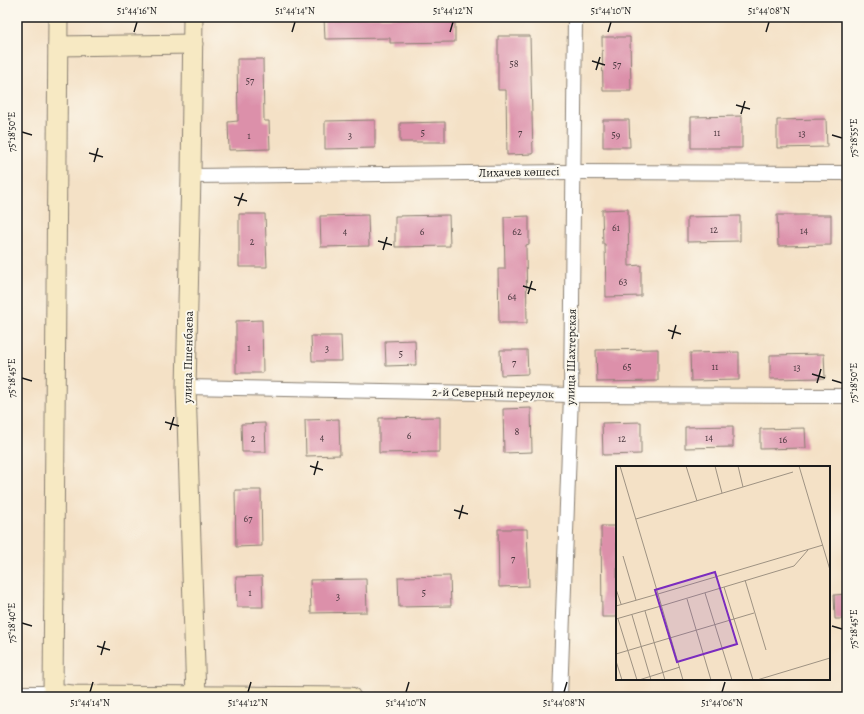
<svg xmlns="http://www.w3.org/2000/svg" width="864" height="714" font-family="Alegreya,serif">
  <rect width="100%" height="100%" fill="#fbf7ec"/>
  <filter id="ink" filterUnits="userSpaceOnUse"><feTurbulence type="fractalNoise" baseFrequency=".025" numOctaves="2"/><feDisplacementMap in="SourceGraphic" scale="8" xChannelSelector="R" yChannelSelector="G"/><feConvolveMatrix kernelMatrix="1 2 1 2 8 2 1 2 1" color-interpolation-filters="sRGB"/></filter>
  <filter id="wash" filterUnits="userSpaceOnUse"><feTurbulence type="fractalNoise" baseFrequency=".012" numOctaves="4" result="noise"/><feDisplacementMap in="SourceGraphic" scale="16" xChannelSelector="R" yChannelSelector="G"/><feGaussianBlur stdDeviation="0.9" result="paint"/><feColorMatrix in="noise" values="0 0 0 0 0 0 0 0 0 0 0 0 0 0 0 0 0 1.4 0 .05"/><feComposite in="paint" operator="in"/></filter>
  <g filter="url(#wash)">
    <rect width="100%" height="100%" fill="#f4e1c6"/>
    <g id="blocks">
      <g fill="#dc90aa">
        <polygon points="324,17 455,17 455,42 390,43 390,38 325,39"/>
        <polygon points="498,36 530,36 533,154 507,155 506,90 498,90"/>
        <polygon points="602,37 630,37 631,91 603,91"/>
        <polygon points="237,59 263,59 264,121 269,121 270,149 229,150 228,122 238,121"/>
        <polygon points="742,116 742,148 691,148 691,117"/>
        <polygon points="826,119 827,147 777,148 777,120"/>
        <polygon points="375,120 375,148 325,149 325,121"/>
        <polygon points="603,120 629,120 630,147 603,147"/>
        <polygon points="445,122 445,142 400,142 400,123"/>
        <polygon points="628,209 629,266 641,265 641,296 606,297 605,244 603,244 602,210"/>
        <polygon points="239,214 265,214 267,267 239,267"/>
        <polygon points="368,215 369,246 321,247 320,216"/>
        <polygon points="449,215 450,246 395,247 395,216"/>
        <polygon points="777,215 831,215 831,245 778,246"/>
        <polygon points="529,216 529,244 526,245 527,323 499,323 498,269 505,269 504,217"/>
        <polygon points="740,216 740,241 687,242 687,217"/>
        <polygon points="262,320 263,373 236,373 236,321"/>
        <polygon points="311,336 341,336 342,361 312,361"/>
        <polygon points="415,340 416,365 386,366 385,341"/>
        <polygon points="658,349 658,381 597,382 596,350"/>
        <polygon points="500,350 527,350 528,374 501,375"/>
        <polygon points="739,352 739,380 691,381 690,353"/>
        <polygon points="824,354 825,378 770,379 770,355"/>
        <polygon points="531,408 532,452 504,453 503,409"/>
        <polygon points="440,417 440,452 379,453 379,418"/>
        <polygon points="339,419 340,455 306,456 305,420"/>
        <polygon points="641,422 641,454 603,455 602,423"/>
        <polygon points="265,423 266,452 242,452 241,424"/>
        <polygon points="733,426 733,447 685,448 685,427"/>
        <polygon points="805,428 806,448 760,449 760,429"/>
        <polygon points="235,490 261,490 262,546 236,547"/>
        <polygon points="601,526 617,526 617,617 602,617"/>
        <polygon points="498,529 527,529 529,586 499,587"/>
        <polygon points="262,576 263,607 237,607 236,577"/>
        <polygon points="450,576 451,606 399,607 398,577"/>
        <polygon points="366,579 367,612 311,613 310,580"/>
        <polygon points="847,594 847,619 835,619 834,595"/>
      </g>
    </g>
  </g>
  <g filter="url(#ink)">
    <use href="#blocks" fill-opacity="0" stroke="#887e71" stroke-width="1"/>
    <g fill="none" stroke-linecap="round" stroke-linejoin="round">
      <defs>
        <g id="street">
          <polyline points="191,176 573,172 847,173"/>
          <polyline points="186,387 571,395 847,396"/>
          <polyline points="17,693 53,693"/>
          <polyline points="560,697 571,395 575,17"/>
        </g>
        <g id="secondary">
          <polyline points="193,17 191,176 186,387 196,697"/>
          <polyline points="58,46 193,44"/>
          <polyline points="53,693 73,695 351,697"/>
          <polyline points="53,697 58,17"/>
        </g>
      </defs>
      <use href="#street" stroke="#887e71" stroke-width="16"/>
      <use href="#secondary" stroke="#887e71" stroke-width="21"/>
      <use href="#street" stroke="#fff" stroke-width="14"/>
      <use href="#secondary" stroke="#f7e9c3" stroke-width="19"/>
    </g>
  </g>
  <path fill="none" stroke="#1c1c1c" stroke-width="1.5" d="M134 32 137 22M292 32 295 22M450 32 453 22M608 32 611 22M766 32 769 22M592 61 605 65M596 70 600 57M736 105 750 109M741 114 745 101M22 132 32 135M832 135 842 138M89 153 103 157M94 162 98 148M234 197 247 201M238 206 243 193M378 241 392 245M383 250 387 237M523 286 536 290M528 294 532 281M668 330 681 334M672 339 676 325M812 374 825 378M22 378 32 381M832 380 842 383M817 383 821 369M165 422 179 426M170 430 174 417M310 466 323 470M314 475 318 461M454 510 468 514M459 519 463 505M22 623 32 626M832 626 842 629M97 646 110 650M101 655 105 641M90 692 93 682M248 692 251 682M406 692 409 682M564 692 567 682M722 692 725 682"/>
  <g text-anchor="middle" stroke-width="4" stroke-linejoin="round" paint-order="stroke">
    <g font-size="10" fill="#4c3940">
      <text x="514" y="67">58</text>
      <text x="617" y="68">57</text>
      <text x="250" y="84">57</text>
      <text x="423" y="136">5</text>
      <text x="520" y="136">7</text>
      <text x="717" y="136">11</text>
      <text x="802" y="137">13</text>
      <text x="616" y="138">59</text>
      <text x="249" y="139">1</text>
      <text x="350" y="139">3</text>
      <text x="616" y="231">61</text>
      <text x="714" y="233">12</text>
      <text x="804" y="234">14</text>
      <text x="345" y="235">4</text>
      <text x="422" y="235">6</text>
      <text x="517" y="235">62</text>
      <text x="252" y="245">2</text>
      <text x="623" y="285">63</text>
      <text x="512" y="300">64</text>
      <text x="249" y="351">1</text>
      <text x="327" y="352">3</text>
      <text x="401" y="357">5</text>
      <text x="514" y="366">7</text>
      <text x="627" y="370">65</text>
      <text x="715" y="370">11</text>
      <text x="797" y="371">13</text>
      <text x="517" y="435">8</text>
      <text x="409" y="439">6</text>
      <text x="322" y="441">4</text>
      <text x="709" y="441">14</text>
      <text x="253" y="442">2</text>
      <text x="622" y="442">12</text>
      <text x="783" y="443">16</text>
      <text x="248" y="522">67</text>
      <text x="513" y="562">7</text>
      <text x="250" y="596">1</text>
      <text x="424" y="596">5</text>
      <text x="338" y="600">3</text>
    </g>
    <g font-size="12" fill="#1c1c1c" stroke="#fbf7ec">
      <text transform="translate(519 172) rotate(-1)" y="4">Лихачев көшесі</text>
      <text transform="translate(188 357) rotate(-89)" y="4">улица Пшенбаева</text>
      <text transform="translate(571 357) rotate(-89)" y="4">улица Шахтерская</text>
      <text transform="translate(493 393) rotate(1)" y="4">2-й Северный переулок</text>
    </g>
  </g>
  <g transform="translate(616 466)">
    <rect width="214" height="214" fill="#f4e1c6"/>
    <path fill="none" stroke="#9e9282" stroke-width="1" d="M70 0 81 35M99 0 106 27M122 0 127 21M183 0 214 104M20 53 177 6M7 90 20 134M129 114 150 184M108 121 137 214M0 123 5 138M89 127 116 214M71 133 95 214M0 140 42 128 4 0M45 140 178 100 192 84M29 145 49 214M16 149 35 214M0 153 45 140M2 153 21 214M0 188 138 147M0 195 6 214M23 214 64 201M67 214 42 128 207 79M141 214 214 192"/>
    <path fill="#7b2cbf" fill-opacity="0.15" stroke="#7b2cbf" stroke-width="2" d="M99 106 121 178 61 196 39 124Z"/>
    <rect width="214" height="214" fill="none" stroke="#1c1c1c" stroke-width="2"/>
  </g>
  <rect width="864" height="714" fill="none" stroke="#fbf7ec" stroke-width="44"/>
  <rect x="22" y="22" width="820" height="670" fill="none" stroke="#1c1c1c" stroke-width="1.5"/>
  <g font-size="10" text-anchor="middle" fill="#1c1c1c">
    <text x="137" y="14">51°44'16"N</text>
    <text x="295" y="14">51°44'14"N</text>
    <text x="453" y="14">51°44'12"N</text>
    <text x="611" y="14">51°44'10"N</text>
    <text x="769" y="14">51°44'08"N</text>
    <text transform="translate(11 132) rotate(-90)" y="4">75°18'50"E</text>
    <text transform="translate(853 138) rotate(-90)" y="4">75°18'55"E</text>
    <text transform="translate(11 378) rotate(-90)" y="4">75°18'45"E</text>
    <text transform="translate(853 383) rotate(-90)" y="4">75°18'50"E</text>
    <text transform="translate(11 623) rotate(-90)" y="4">75°18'40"E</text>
    <text transform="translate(853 629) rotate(-90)" y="4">75°18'45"E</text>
    <text x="90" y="706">51°44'14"N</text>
    <text x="248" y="706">51°44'12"N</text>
    <text x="406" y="706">51°44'10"N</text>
    <text x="564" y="706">51°44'08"N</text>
    <text x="722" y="706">51°44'06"N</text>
  </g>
</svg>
